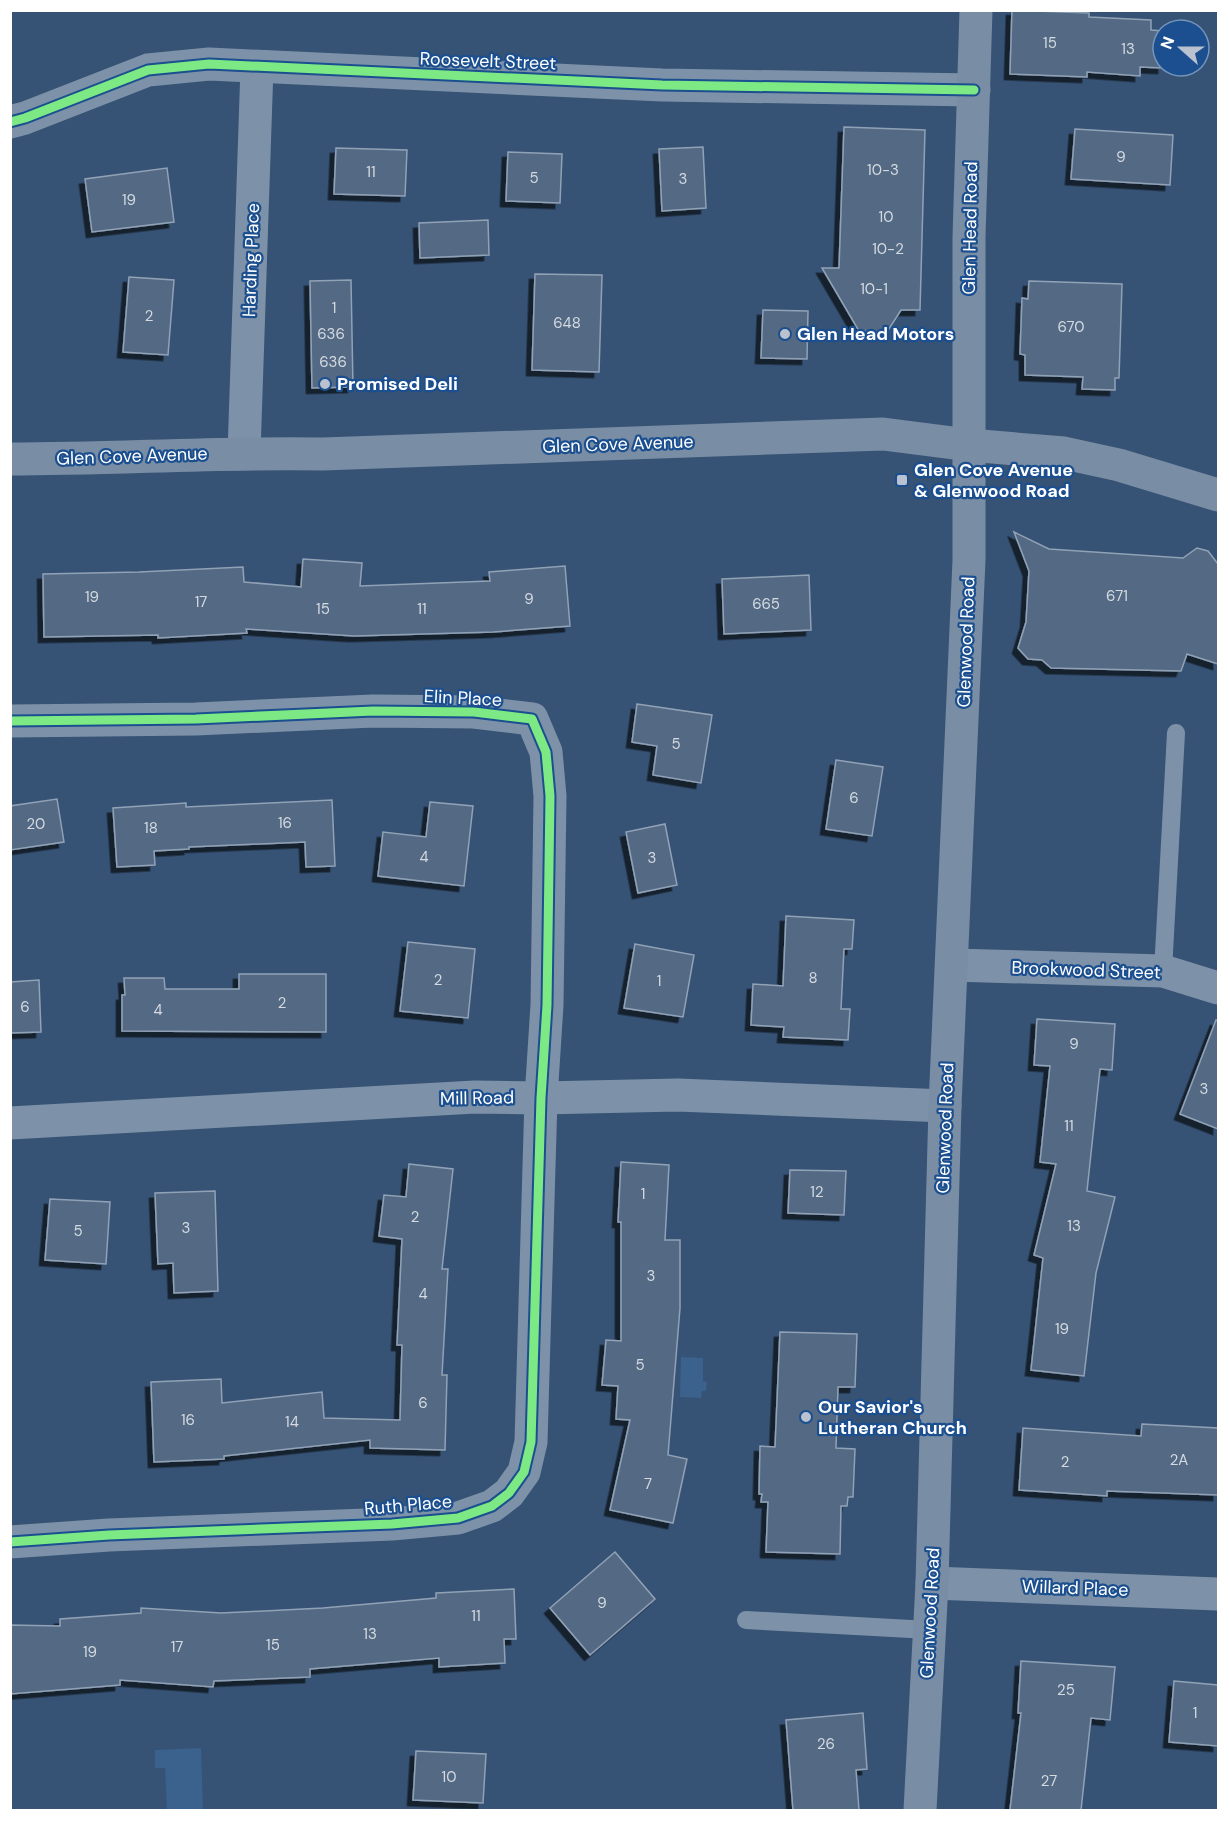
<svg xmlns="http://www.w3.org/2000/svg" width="1229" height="1821" font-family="'DM Sans',sans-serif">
  <defs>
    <filter id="shadow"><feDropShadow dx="-5.5" dy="5.5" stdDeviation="0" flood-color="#0009"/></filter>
  </defs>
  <rect width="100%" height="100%" fill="#365274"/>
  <g fill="#3b618d">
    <polygon points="681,1357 703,1358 703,1381 707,1382 706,1391 702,1391 701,1398 680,1397"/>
    <polygon points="201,1748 203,1810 167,1810 165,1768 155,1768 155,1750"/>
  </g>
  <g fill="#526984" stroke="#92a2b6" stroke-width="1.5" filter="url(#shadow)">
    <polygon points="1012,10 1089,13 1089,17 1151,20 1151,30 1163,31 1163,68 1140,67 1140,76 1087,72 1087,77 1010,74"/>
    <polygon points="844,127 925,130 920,310 901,310 887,332 859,331 822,268 839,268"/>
    <polygon points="1075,129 1173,135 1170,185 1071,179"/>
    <polygon points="703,147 706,208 662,211 659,149"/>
    <polygon points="336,148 407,150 405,196 334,194"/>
    <polygon points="508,152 562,154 560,203 506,201"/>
    <polygon points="167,168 174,222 92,232 85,179"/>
    <polygon points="488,220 489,255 420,258 419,223"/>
    <polygon points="535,274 602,275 599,372 532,370"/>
    <polygon points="129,277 174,280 168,355 123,352"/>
    <polygon points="351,280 353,387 312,388 310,281"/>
    <polygon points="1029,281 1122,284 1119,378 1115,378 1115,390 1082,389 1083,377 1025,375 1025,355 1020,354 1022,298 1028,299"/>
    <polygon points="763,310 808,311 807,359 761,358"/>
    <polygon points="1014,532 1049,549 1183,558 1197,548 1208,551 1218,564 1218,664 1187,654 1181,671 1051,668 1042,660 1028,659 1018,648 1026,622 1029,571"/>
    <polygon points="303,559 362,563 360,586 490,581 489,572 565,566 570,626 493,632 354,636 246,629 247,633 158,638 158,635 44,637 43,574 139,572 243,567 244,582 301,587"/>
    <polygon points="809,575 811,630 724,634 722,579"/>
    <polygon points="637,704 712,715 701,783 653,775 657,746 632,742"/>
    <polygon points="836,760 883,767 872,836 826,829"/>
    <polygon points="57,799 64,842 10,850 10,806"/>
    <polygon points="332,800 335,866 306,867 305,842 189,847 189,849 154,851 155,865 117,867 113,808 186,803 186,807"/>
    <polygon points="430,802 473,806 464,886 378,876 383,832 426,837"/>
    <polygon points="665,824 677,885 638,893 626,832"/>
    <polygon points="786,916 854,920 852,949 844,949 841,1009 850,1009 848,1040 783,1037 784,1027 751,1025 753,984 783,986"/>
    <polygon points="408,942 475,949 468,1018 400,1011"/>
    <polygon points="635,944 694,955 683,1017 624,1008"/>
    <polygon points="239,974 326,974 326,1032 122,1031 122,995 125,995 124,978 164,978 165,989 239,989"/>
    <polygon points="39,980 41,1032 10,1033 10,982"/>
    <polygon points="1037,1019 1115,1024 1112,1070 1100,1069 1087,1191 1115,1197 1096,1273 1084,1376 1031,1370 1043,1258 1034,1255 1056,1164 1040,1162 1050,1066 1034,1065"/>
    <polygon points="1216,1020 1218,1021 1218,1129 1180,1114"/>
    <polygon points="621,1162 669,1165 665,1240 680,1240 680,1308 668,1455 687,1459 673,1523 610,1510 630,1420 616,1419 618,1386 602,1385 606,1340 621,1341 621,1222 618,1222"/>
    <polygon points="409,1164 453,1169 442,1269 448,1269 442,1375 447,1375 445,1450 370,1448 370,1440 224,1456 224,1459 154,1462 151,1382 221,1379 222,1403 322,1392 324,1418 400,1420 402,1345 397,1345 402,1239 379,1236 384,1195 406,1197"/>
    <polygon points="790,1170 846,1171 844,1215 788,1213"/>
    <polygon points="215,1191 218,1291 174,1293 173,1263 158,1264 155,1193"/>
    <polygon points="50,1199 110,1202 106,1264 45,1260"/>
    <polygon points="780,1332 857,1334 855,1387 838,1387 836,1448 855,1449 853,1497 848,1497 847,1506 841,1506 840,1554 766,1552 768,1502 761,1502 762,1494 759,1494 760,1446 775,1447"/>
    <polygon points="1142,1424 1218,1428 1218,1495 1107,1491 1107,1496 1019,1490 1023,1428 1141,1436"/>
    <polygon points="615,1552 655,1599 590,1655 550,1608"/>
    <polygon points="514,1589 516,1639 504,1639 505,1663 439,1667 439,1658 310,1669 310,1677 214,1681 213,1687 120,1680 120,1685 10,1694 10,1625 60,1626 60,1619 141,1613 141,1608 221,1613 323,1608 436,1598 436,1593"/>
    <polygon points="1021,1661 1115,1667 1110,1720 1091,1718 1081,1810 1010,1810 1021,1713 1018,1713"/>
    <polygon points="1174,1681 1218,1685 1218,1746 1169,1742"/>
    <polygon points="863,1713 867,1769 856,1770 859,1810 793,1810 786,1720"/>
    <polygon points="416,1751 486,1754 483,1803 413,1800"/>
  </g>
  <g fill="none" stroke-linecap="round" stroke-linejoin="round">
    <g stroke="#7d92a8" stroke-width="18">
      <polyline points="1163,971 1176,733"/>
      <polyline points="746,1620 929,1630"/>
    </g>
    <g stroke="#7d92a8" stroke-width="33">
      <polyline points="10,122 25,118 148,70 209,64 662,85 974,90"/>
      <polyline points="244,453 257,67"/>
      <polyline points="10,721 196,719 373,711 474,712 532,719 546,752 550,796 547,1005 541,1098 531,1442 524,1472 509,1493 492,1506 458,1518 392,1524 109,1535 10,1542"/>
      <polyline points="952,965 1163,971 1218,988"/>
      <polyline points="10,1123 475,1097 541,1098 678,1095 945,1106"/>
      <polyline points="932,1583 1218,1594"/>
    </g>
    <g stroke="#798da4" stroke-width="33">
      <path d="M10 459C115 459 219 452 323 454L883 434 969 445 1064 453 1119 465 1218 495"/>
      <polyline points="920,1810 932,1583 945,1106 969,560 969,237 976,10"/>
    </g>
    <defs>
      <g id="cycleway">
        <polyline points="10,122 25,118 148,70 209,64 662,85 974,90"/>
        <polyline points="10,721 196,719 373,711 474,712 532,719 546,752 550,796 547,1005 541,1098 531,1442 524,1472 509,1493 492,1506 458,1518 392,1524 109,1535 10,1542"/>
      </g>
    </defs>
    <use href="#cycleway" stroke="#1b4f8f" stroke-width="13"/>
    <use href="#cycleway" stroke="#7ce984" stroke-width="9"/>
  </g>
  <g fill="#b9c2ce" stroke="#1b4f8f" stroke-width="2">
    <circle cx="785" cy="334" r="6"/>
    <circle cx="325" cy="384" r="6"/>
    <rect x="896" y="474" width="12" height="12" rx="3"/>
    <circle cx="806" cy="1417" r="6"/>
  </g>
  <g text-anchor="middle" stroke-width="4.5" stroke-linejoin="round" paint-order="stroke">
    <g font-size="15" fill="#d4dae0">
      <text x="1050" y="48">15</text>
      <text x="1128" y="54">13</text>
      <text x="1121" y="162">9</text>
      <text x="883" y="175">10-3</text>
      <text x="371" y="177">11</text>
      <text x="534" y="183">5</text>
      <text x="683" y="184">3</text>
      <text x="129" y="205">19</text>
      <text x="886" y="222">10</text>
      <text x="888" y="254">10-2</text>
      <text x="874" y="294">10-1</text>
      <text x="334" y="313">1</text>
      <text x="149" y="321">2</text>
      <text x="567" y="328">648</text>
      <text x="1071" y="332">670</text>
      <text x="331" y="339">636</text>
      <text x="333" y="367">636</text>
      <text x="1117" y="601">671</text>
      <text x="92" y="602">19</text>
      <text x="529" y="604">9</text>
      <text x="201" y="607">17</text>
      <text x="766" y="609">665</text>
      <text x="323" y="614">15</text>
      <text x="422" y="614">11</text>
      <text x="676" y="749">5</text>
      <text x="854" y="803">6</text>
      <text x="285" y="828">16</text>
      <text x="36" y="829">20</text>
      <text x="151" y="833">18</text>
      <text x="424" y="862">4</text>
      <text x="652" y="863">3</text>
      <text x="813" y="983">8</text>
      <text x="438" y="985">2</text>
      <text x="659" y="986">1</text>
      <text x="282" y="1008">2</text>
      <text x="25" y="1012">6</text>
      <text x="158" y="1015">4</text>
      <text x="1074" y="1049">9</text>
      <text x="1204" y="1094">3</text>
      <text x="1069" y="1131">11</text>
      <text x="817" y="1197">12</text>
      <text x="643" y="1199">1</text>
      <text x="415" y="1222">2</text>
      <text x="1074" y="1231">13</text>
      <text x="186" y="1233">3</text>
      <text x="78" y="1236">5</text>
      <text x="651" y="1281">3</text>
      <text x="423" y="1299">4</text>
      <text x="1062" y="1334">19</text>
      <text x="640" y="1370">5</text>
      <text x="423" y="1408">6</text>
      <text x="188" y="1425">16</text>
      <text x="292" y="1427">14</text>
      <text x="1179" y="1465">2A</text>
      <text x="1065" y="1467">2</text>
      <text x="648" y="1489">7</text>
      <text x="602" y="1608">9</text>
      <text x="476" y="1621">11</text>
      <text x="370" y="1639">13</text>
      <text x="273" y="1650">15</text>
      <text x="177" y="1652">17</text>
      <text x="90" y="1657">19</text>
      <text x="1066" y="1695">25</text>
      <text x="1195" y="1718">1</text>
      <text x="826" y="1749">26</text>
      <text x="449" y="1782">10</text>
      <text x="1049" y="1786">27</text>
    </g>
    <g font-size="18" fill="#fff" stroke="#1b4f8f">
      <text transform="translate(488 61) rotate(2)" y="6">Roosevelt Street</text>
      <text transform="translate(970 228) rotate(-89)" y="6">Glen Head Road</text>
      <text transform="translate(251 260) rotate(-88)" y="6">Harding Place</text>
      <text transform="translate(618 444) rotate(-2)" y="6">Glen Cove Avenue</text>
      <text transform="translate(132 456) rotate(-2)" y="6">Glen Cove Avenue</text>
      <text transform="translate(966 642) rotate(-88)" y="6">Glenwood Road</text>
      <text transform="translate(463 698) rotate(3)" y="6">Elin Place</text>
      <text transform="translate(1086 970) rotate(2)" y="6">Brookwood Street</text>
      <text transform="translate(477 1098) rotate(-1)" y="6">Mill Road</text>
      <text transform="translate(945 1128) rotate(-88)" y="6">Glenwood Road</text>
      <text transform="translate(408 1505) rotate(-5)" y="6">Ruth Place</text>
      <text transform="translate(1075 1588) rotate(2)" y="6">Willard Place</text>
      <text transform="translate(930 1613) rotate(-87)" y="6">Glenwood Road</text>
    </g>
    <g font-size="18" font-weight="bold" fill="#fff" stroke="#1b4f8f" text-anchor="start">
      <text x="797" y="340">Glen Head Motors</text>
      <text x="337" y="390">Promised Deli</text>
      <text x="914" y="476">Glen Cove Avenue<tspan x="914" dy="21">&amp; Glenwood Road</tspan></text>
      <text x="818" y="1413">Our Savior's<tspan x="818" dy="21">Lutheran Church</tspan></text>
    </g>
  </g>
  <rect width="1229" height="1821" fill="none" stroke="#ffffff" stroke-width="24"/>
  <g transform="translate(1181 48) rotate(291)"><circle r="28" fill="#1b4f8f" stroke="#7695bc" stroke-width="1.5"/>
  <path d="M0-4.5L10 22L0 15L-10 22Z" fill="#b9c2ce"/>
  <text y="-9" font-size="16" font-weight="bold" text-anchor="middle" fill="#ffffff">N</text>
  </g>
</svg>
